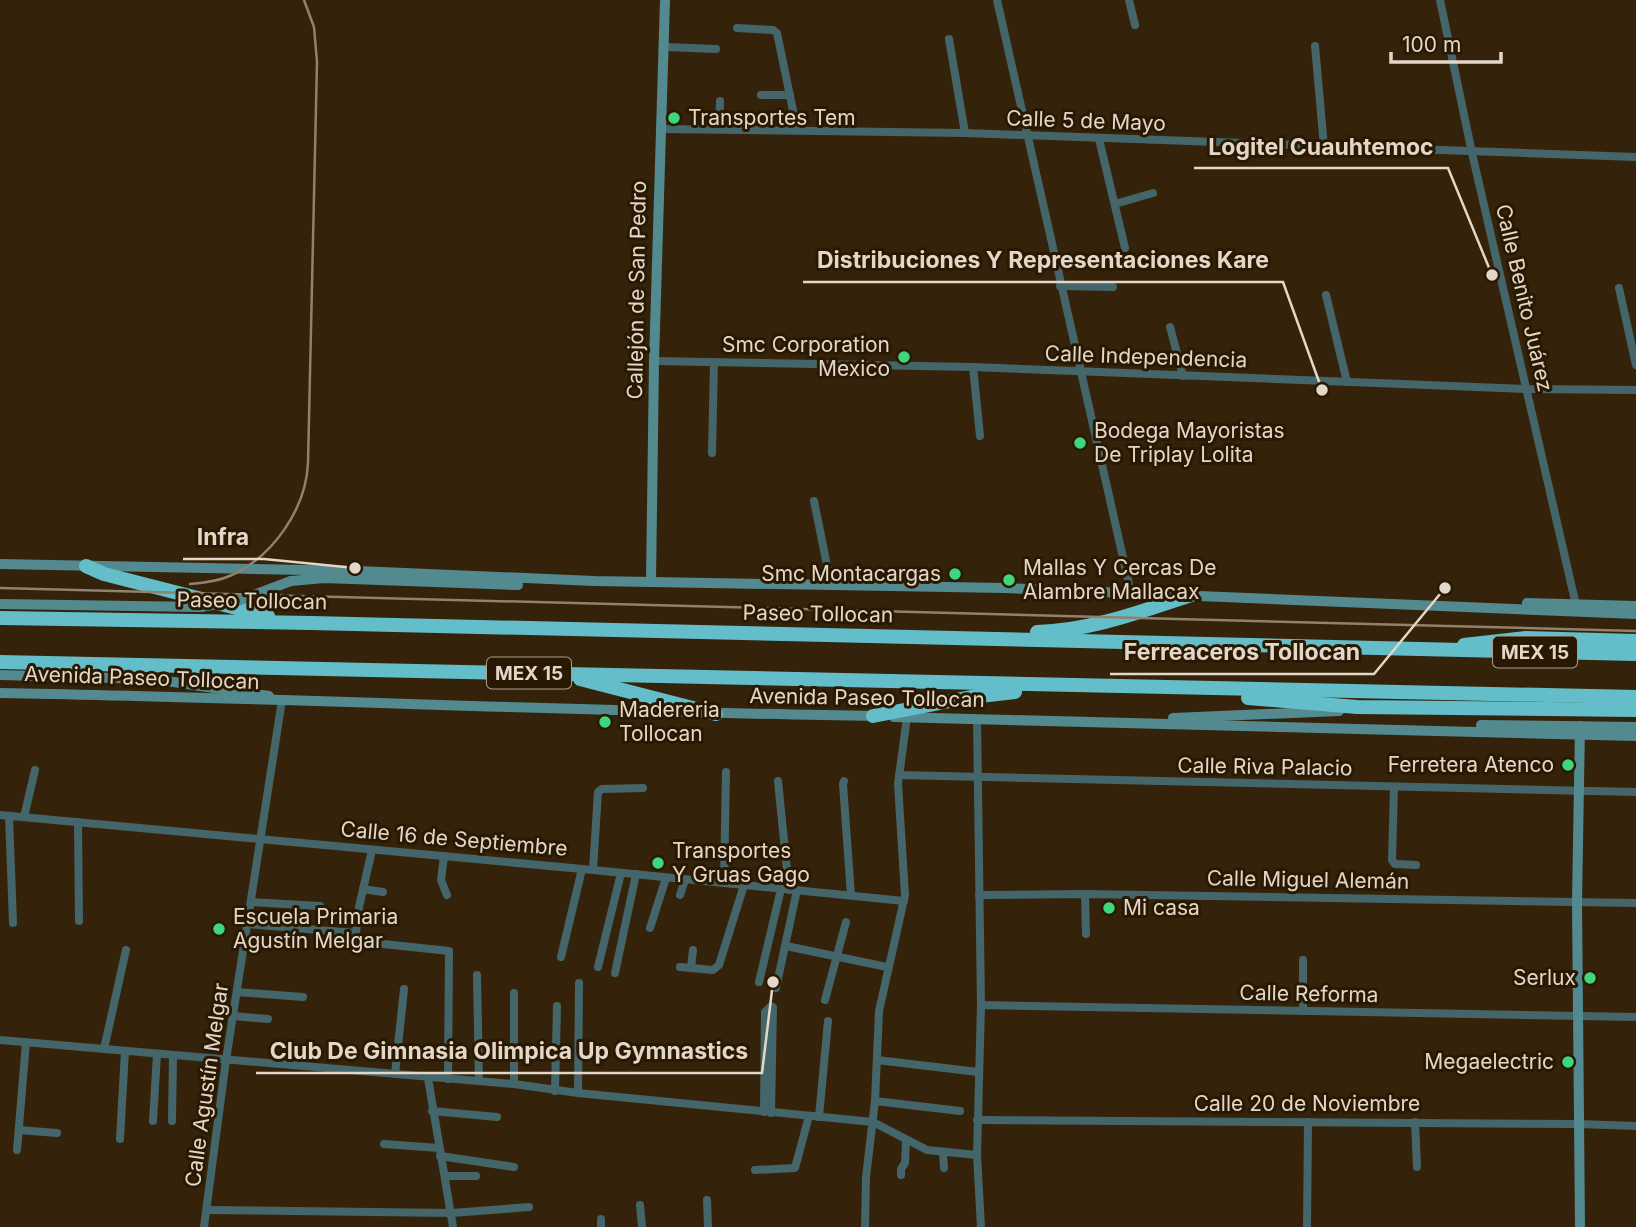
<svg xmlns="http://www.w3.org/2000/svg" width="1636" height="1227" font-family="Inter,sans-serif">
  <rect width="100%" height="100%" fill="#34230a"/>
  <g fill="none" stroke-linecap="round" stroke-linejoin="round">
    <g stroke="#44666a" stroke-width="8">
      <polyline points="997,0 1131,593"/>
      <polyline points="1129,0 1135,25"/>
      <polyline points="1440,0 1472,153 1576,605"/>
      <polyline points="737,28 773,30 777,33 797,130"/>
      <polyline points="949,39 965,133"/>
      <polyline points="1315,46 1324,147"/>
      <polyline points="664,47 716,49"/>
      <polyline points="761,95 790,95"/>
      <polyline points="661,129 965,133 1636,157"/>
      <polyline points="719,129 720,101"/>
      <polyline points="1099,139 1125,248"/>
      <polyline points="1115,204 1153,193"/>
      <polyline points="1060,286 1113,287"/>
      <polyline points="1619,288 1636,365"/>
      <polyline points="1326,295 1347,382"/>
      <polyline points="1170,327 1183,376"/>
      <polyline points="654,361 973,367 1528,389 1636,390"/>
      <polyline points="973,367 980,436"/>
      <polyline points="712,453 714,362"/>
      <polyline points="814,501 831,585"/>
      <polyline points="977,719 981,1005 977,1155 981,1227"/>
      <polyline points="899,775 1636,792"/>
      <polyline points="778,781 789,890"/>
      <polyline points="844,781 843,784 851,895"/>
      <polyline points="1394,787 1392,860 1395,864 1416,865"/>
      <polyline points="0,815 593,870 904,901"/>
      <polyline points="9,816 13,923"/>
      <polyline points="24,817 35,770"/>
      <polyline points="78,822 79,921"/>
      <polyline points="372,850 359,907 355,941 449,951 448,1079"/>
      <polyline points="444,856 441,880 447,895"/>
      <polyline points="593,870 598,792 602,789 643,788"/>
      <polyline points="724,883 726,772"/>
      <polyline points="363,889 383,892"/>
      <polyline points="1085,894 1086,934"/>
      <polyline points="680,895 685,880"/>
      <polyline points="979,895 1085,894 1636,903"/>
      <polyline points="251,902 320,906"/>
      <polyline points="248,924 355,933"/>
      <polyline points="650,928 666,878"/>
      <polyline points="786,946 887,967"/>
      <polyline points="561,957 582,869"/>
      <polyline points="598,967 621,873"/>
      <polyline points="680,967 713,970 719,965 744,885"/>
      <polyline points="691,968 693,950"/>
      <polyline points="615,973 636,874"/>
      <polyline points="477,975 479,1081"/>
      <polyline points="759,982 781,889"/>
      <polyline points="776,988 797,890"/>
      <polyline points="237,992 303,997"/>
      <polyline points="825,1000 846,922"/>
      <polyline points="981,1005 1636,1017"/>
      <polyline points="1303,1011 1303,960"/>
      <polyline points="233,1016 268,1019"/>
      <polyline points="0,1040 514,1084 578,1093 873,1122 927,1150 977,1155"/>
      <polyline points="104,1049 126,950"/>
      <polyline points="877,1060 978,1072"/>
      <polyline points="395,1074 404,989"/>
      <polyline points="428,1078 453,1227"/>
      <polyline points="514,1084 514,993"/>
      <polyline points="555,1091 557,1006"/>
      <polyline points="578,1093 579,983"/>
      <polyline points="875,1101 960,1111"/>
      <polyline points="432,1111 497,1117"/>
      <polyline points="764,1112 765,1012 771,1006 773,1007 771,1113"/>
      <polyline points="819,1117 828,1021"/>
      <polyline points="977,1120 1579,1124 1636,1126"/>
      <polyline points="153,1121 157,1054"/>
      <polyline points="172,1121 173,1055"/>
      <polyline points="1415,1122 1417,1167"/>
      <polyline points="19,1130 57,1133"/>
      <polyline points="120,1139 125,1051"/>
      <polyline points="384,1144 439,1148"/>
      <polyline points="17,1150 26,1042"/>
      <polyline points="943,1153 944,1168"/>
      <polyline points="440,1156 514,1167"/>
      <polyline points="755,1170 795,1168 809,1116"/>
      <polyline points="901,1175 901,1169 905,1163 906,1141"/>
      <polyline points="445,1176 476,1176"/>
      <polyline points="707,1200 708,1227"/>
      <polyline points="640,1205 642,1227"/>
      <polyline points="207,1210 452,1213 529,1207"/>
      <polyline points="601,1219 601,1227"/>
      <polyline points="204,1227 226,1060 282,700"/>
      <polyline points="865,1227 866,1177 875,1101 879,1011 905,895 898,784 907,717"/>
      <polyline points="1307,1227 1308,1122"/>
    </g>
    <g stroke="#528a90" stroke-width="10">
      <polyline points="0,564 358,571 594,581 1004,588 1636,614"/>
      <polyline points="291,581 324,578 518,585"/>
      <polyline points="651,582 654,361 665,0"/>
      <polyline points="1527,603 1636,606"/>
      <polyline points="0,604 201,607"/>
      <polyline points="0,675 153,679 269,696"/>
      <path d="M0 693C293 698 585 712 877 716"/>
      <polyline points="894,717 1636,736"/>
      <polyline points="1173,718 1339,711"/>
      <polyline points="1481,725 1636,727"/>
      <polyline points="1580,1227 1577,902 1580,726"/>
    </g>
    <g stroke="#64bec9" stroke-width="14">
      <polyline points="86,566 104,574 268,616"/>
      <polyline points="0,618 311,623 1636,654"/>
      <path d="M1037 632C1090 631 1142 611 1191 595"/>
      <polyline points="1464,645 1526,638 1636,641"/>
      <polyline points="0,662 1636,697"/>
      <polyline points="580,679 716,714"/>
      <polyline points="1248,698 1357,707 1636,710"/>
      <polyline points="873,716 971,697 1015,692"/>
    </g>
    <g stroke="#90826f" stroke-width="2.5">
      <path d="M190 584C204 583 219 581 232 575 273 556 306 509 308 463L317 62 314 27 304 0"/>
      <polyline points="0,588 1636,631"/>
    </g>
    <polyline stroke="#528a90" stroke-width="10" points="201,607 240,600 291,581"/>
  </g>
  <g fill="#3ed77d" stroke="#2a1902" stroke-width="2.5">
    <circle cx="674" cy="118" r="7"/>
    <circle cx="904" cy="357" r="7"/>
    <circle cx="1080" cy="443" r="7"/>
    <circle cx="955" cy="574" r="7"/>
    <circle cx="1009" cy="580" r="7"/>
    <circle cx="605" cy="722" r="7"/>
    <circle cx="1568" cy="765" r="7"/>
    <circle cx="658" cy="863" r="7"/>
    <circle cx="1109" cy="908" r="7"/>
    <circle cx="219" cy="929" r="7"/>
    <circle cx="1590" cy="978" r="7"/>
    <circle cx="1568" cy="1062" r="7"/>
  </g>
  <g text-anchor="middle" stroke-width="6" stroke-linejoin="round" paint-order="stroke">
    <g fill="#2a1902" stroke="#ab9e8d" stroke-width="2">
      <rect x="1493" y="636.5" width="84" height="31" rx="5"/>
      <rect x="487" y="657.5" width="84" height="31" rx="5"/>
    </g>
    <g font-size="19" font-weight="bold" fill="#e2d7c9">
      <text x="1535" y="659">MEX 15</text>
      <text x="529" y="680">MEX 15</text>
    </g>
    <g font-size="21" fill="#e2d7c9" stroke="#2a1902" text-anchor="start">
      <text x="688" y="125">Transportes Tem</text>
      <text x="890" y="352" text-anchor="end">Smc Corporation<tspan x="890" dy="24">Mexico</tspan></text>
      <text x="1094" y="438">Bodega Mayoristas<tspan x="1094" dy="24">De Triplay Lolita</tspan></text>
      <text x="1023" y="575">Mallas Y Cercas De<tspan x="1023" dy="24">Alambre Mallacax</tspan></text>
      <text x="941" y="581" text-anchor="end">Smc Montacargas</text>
      <text x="619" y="717">Madereria<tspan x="619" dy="24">Tollocan</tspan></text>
      <text x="1554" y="772" text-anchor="end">Ferretera Atenco</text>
      <text x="672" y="858">Transportes<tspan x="672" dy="24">Y Gruas Gago</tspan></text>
      <text x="1123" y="915">Mi casa</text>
      <text x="233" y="924">Escuela Primaria<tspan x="233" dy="24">Agustín Melgar</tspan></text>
      <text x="1576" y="985" text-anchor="end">Serlux</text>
      <text x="1554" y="1069" text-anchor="end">Megaelectric</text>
    </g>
    <g font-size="21" fill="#e2d7c9" stroke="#2a1902">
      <text transform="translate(1086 121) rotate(2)" y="7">Calle 5 de Mayo</text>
      <text transform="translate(637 290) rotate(-89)" y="7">Callejón de San Pedro</text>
      <text transform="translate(1524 298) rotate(77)" y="7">Calle Benito Juárez</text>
      <text transform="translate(1146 357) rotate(2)" y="7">Calle Independencia</text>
      <text transform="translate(252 601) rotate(1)" y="7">Paseo Tollocan</text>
      <text transform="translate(818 614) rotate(1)" y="7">Paseo Tollocan</text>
      <text transform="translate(142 678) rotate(2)" y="7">Avenida Paseo Tollocan</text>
      <text transform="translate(867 698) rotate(1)" y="7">Avenida Paseo Tollocan</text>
      <text transform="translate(1265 767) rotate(1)" y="7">Calle Riva Palacio</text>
      <text transform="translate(454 839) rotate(5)" y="7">Calle 16 de Septiembre</text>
      <text transform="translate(1308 880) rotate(1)" y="7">Calle Miguel Alemán</text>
      <text transform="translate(1309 994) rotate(1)" y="7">Calle Reforma</text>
      <text transform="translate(207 1085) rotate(-82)" y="7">Calle Agustín Melgar</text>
      <text x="1307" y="1111">Calle 20 de Noviembre</text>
    </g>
  </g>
  <path fill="none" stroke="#e2d7c9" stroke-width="2.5" d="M1492 275L1448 168H1194M1322 390L1283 282H803M355 568L264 559H183M1445 588L1374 674H1110M773 982L762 1073H256"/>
  <g fill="#e2d7c9" stroke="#2a1902" stroke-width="2.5">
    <circle cx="1492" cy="275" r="7"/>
    <circle cx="1322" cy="390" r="7"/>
    <circle cx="355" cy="568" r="7"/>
    <circle cx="1445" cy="588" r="7"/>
    <circle cx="773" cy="982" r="7"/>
  </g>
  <g font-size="23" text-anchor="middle" font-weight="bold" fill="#e2d7c9" stroke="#2a1902" stroke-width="6" stroke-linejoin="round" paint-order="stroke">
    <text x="1321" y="155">Logitel Cuauhtemoc</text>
    <text x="1043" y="268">Distribuciones Y Representaciones Kare</text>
    <text x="223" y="545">Infra</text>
    <text x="1242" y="660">Ferreaceros Tollocan</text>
    <text x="509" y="1059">Club De Gimnasia Olimpica Up Gymnastics</text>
  </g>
  <path d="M1391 52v10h110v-10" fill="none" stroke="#e2d7c9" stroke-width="3.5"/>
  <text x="1402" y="52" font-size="21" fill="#e2d7c9" stroke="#2a1902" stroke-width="5" paint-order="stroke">100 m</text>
</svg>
